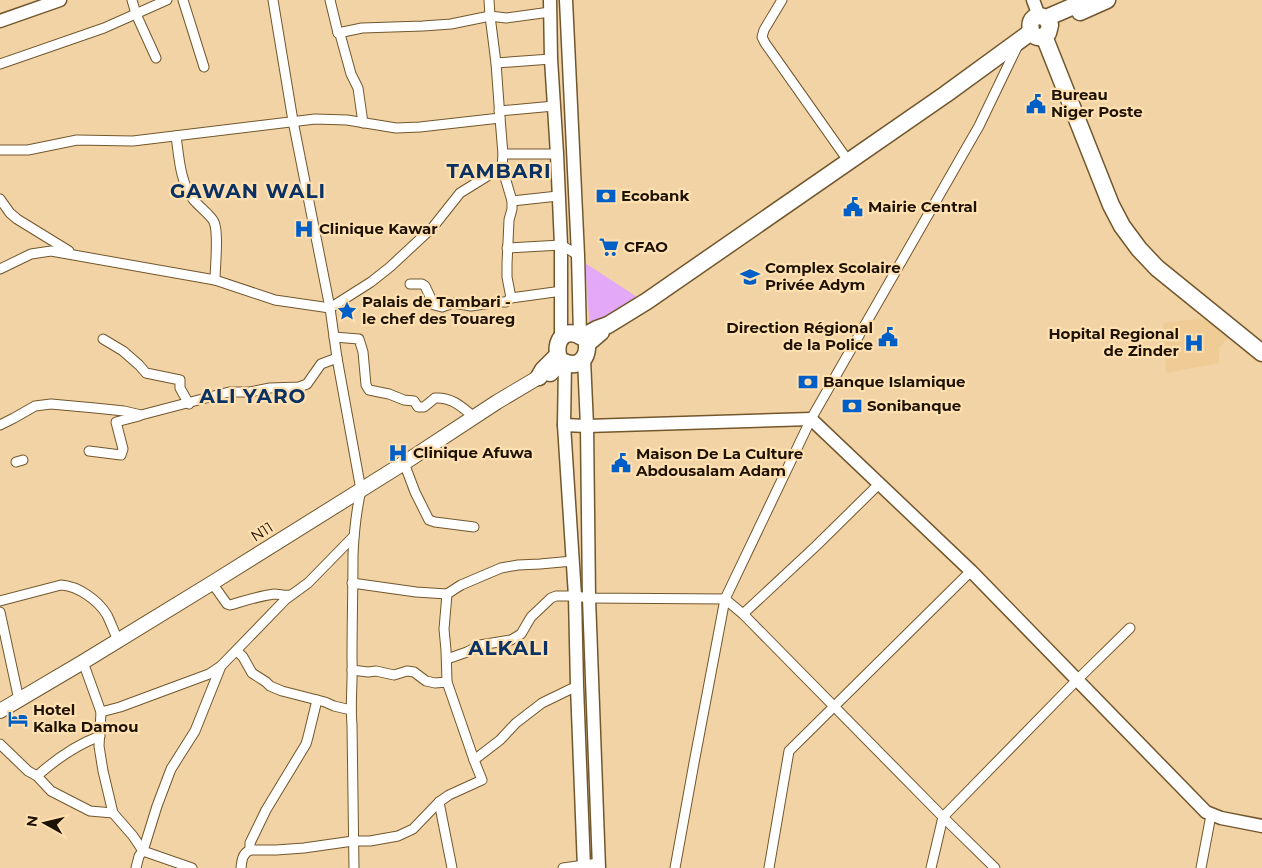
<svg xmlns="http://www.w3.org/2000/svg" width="1262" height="868" font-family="Montserrat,sans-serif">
  <rect width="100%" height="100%" fill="#f2d3a5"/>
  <polygon fill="#efcb96" points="1203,318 1228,338 1219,348 1219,363 1166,373 1163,323"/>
  <polygon fill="#e3a9f8" points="585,263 640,299 590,330"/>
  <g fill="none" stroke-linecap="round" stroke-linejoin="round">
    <defs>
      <g id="street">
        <polyline points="132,0 136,14 156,58"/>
        <polyline points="183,0 204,67"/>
        <path d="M273 0 293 121 330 308 337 358 361 490C356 512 354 532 353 555 353 590 352 624 352 659 353 681 350 703 352 725L354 868"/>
        <polyline points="330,0 338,33 340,34 351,74 358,88 363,123"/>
        <polyline points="489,0 490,16 496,63 500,118 503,154 502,167 512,201 512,209 509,220 507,264 507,277 511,298"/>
        <polyline points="782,0 764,30 762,37 765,43 849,162"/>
        <polyline points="338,33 362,28 423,26 451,24 490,16 506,18 550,12"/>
        <polyline points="496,63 551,59"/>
        <polyline points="0,64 104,28 167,0"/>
        <polyline points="499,111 554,106"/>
        <path d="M176 136C179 157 180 182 193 199 198 206 211 215 214 222 219 233 215 267 215 280"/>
        <polyline points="0,150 28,150 77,140 133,141 315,119 347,120 396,128 420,127 500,118"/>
        <polyline points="503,154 557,154"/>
        <polyline points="0,199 10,213 17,219 69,251"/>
        <polyline points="512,201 558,196"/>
        <polyline points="507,248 561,245 578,255"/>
        <polyline points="0,269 31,254 51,251 215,280 275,300 330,308 371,282 390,267 433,227 460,193 502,167"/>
        <polyline points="410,284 422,284 425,286 434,305 442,307 453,303 471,306 499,302 506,302 511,298 562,291"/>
        <path d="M334 337 359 339 363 352 366 385 369 390 389 394 404 400 414 401 418 407H424L435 398C452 397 462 407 474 417"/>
        <polyline points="103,339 123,351 139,365 146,373 180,380 180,388 189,404"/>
        <polyline points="0,425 14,418 35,406 51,404 95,408 124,411 141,415 229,392 250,392 270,388 299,387 307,384 321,364 337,358"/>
        <polyline points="89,451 121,455 123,449 116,422 139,416"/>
        <polyline points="16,462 23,460"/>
        <polyline points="404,463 415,492 429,520 435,522 474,527"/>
        <path d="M212 583 227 604 230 605C244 601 259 596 274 594 280 594 284 596 291 595"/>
        <polyline points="352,583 416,592 447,594 461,585 501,568 518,565 540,564 573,561"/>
        <path d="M0 601 61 585C78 586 98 600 107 615 111 623 114 632 118 640"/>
        <polyline points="0,612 19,700"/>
        <polyline points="743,614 816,546 879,484"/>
        <polyline points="237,651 243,657 252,673 266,682 270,686 282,691 325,702 334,706 351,710"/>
        <polyline points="447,659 467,652 480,645 511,640 521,634 531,617 551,598 556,596 575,596 589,598 725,599 743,614 943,817 995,868"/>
        <polyline points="83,662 101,712 99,746 103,771 113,813 133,836 143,851 192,868"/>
        <polyline points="352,670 368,672 376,671 394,675 407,671 414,672 426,681 435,683 447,682 474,760"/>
        <polyline points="447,682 446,650 444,629 447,594"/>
        <polyline points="101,712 120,707 209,674 221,666"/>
        <polyline points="0,744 28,771 37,776 51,791 90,811 113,813"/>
        <path d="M37 776C56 759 76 745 100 736"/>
        <polyline points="439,802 452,868"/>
        <polyline points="250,850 250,843 266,810 306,744 308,737 317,700"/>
        <polyline points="136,868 139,856 143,851 157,806 171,769 195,731 221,666 286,599 308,583 354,536"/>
        <path d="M241 868C242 860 242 854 250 850H276L304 848 353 841H370L398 836 413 829 439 802 449 795 482 780 474 760 500 740 516 723 542 703 577 686"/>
        <polyline points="563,868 599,863"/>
        <polyline points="675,868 694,763 725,599 811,419 979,126 1018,45"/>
        <polyline points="769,868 789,751 971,571"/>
        <polyline points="931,868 943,817 1077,680 1130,628"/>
        <polyline points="1201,868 1211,815"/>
      </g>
      <g id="secondary">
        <polyline points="550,0 551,59 557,154 561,245 561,337"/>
        <polyline points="566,0 578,255 580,335"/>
        <polyline points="1033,0 1039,16"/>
        <polyline points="0,21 60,0"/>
        <polyline points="584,359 587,426 589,598 599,868"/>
        <polyline points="565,363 564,425 575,596 577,686 584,868"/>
        <polyline points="564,425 587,426 811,419 971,571 1206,812 1221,818 1262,826"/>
      </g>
      <polyline id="primary" points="0,711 83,662 212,583 404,463 497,402 539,377"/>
      <g id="highway">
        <polyline points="1080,12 1107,0"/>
        <path d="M1046 18 1050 25 1048 33C1027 50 1023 7 1046 18L1088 0"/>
        <polyline points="1044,36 1111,205 1122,226 1139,249 1157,268 1262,353"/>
        <path d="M550 373 562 361C577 369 588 360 587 344L601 332"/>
        <path d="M539 377 543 370 558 355C555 338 567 327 582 337L597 329 608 325 647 301 946 94 1031 32"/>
      </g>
    </defs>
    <use href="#street" stroke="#72572c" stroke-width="11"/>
    <use href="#secondary" stroke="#72572c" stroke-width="15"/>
    <use href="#primary" stroke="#72572c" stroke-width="16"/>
    <use href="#highway" stroke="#72572c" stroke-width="19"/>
    <use href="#street" stroke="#fff" stroke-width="9"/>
    <use href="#secondary" stroke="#fff" stroke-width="12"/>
    <use href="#primary" stroke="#fff" stroke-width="14"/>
    <use href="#highway" stroke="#fff" stroke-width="16"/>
  </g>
  <defs>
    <symbol id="civic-bare" viewBox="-9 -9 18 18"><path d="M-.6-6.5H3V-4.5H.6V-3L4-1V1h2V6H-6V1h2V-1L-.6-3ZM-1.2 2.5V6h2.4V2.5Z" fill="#005ec7" stroke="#ffe0b1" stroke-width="2.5" paint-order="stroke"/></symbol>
    <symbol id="bank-bare" viewBox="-9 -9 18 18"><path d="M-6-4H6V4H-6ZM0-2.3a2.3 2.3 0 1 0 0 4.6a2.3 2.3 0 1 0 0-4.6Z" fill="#005ec7" stroke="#ffe0b1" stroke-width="2.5" paint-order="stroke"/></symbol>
    <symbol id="hospital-bare" viewBox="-9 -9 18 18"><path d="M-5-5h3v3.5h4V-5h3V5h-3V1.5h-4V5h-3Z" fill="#005ec7" stroke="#ffe0b1" stroke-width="2.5" paint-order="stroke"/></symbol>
    <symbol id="supermarket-bare" viewBox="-9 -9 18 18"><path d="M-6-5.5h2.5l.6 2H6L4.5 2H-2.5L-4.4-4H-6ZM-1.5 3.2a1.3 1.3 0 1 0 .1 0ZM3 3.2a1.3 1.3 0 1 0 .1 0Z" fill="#005ec7" stroke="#ffe0b1" stroke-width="2.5" paint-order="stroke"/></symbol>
    <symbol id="school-bare" viewBox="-9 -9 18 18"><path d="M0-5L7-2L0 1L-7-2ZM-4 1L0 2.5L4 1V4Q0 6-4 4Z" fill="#005ec7" stroke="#ffe0b1" stroke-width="2.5" paint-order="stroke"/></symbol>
    <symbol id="sight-bare" viewBox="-9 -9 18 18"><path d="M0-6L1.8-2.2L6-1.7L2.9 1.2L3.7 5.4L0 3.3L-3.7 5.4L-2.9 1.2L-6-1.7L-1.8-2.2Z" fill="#005ec7" stroke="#ffe0b1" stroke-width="2.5" paint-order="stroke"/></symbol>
    <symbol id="hotel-bare" viewBox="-9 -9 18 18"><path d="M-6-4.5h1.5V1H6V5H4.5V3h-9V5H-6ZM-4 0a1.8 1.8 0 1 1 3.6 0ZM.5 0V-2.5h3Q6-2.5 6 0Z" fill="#005ec7" stroke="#ffe0b1" stroke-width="2.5" paint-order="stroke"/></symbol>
  </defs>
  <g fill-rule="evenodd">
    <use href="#civic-bare" x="1022" y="90" width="28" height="28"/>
    <use href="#bank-bare" x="592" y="182" width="28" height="28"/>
    <use href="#civic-bare" x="839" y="193" width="28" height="28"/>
    <use href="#hospital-bare" x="290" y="215" width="28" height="28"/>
    <use href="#supermarket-bare" x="595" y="233" width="28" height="28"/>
    <use href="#school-bare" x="736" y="263" width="28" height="28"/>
    <use href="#sight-bare" x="333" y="297" width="28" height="28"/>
    <use href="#civic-bare" x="874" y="323" width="28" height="28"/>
    <use href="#hospital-bare" x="1180" y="329" width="28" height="28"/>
    <use href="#bank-bare" x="794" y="368" width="28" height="28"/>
    <use href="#bank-bare" x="838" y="392" width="28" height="28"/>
    <use href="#hospital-bare" x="384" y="439" width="28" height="28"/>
    <use href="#civic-bare" x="607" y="449" width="28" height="28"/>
    <use href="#hotel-bare" x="4" y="705" width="28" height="28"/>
  </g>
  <g text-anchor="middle" stroke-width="4.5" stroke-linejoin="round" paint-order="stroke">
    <g font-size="15" font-weight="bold" fill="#1d1203" stroke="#ffe0b1" text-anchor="start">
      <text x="1051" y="100">Bureau<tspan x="1051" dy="17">Niger Poste</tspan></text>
      <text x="621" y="201">Ecobank</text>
      <text x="868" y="212">Mairie Central</text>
      <text x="319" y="234">Clinique Kawar</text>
      <text x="624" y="252">CFAO</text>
      <text x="765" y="273">Complex Scolaire<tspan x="765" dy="17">Privée Adym</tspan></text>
      <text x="362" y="307">Palais de Tambari -<tspan x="362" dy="17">le chef des Touareg</tspan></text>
      <text x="873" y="333" text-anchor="end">Direction Régional<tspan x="873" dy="17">de la Police</tspan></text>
      <text x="1179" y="339" text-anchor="end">Hopital Regional<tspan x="1179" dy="17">de Zinder</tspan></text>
      <text x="823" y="387">Banque Islamique</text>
      <text x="867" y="411">Sonibanque</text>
      <text x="413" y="458">Clinique Afuwa</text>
      <text x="636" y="459">Maison De La Culture<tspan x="636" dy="17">Abdousalam Adam</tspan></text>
      <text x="33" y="715">Hotel<tspan x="33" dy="17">Kalka Damou</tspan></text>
    </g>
    <g font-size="15" fill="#1d1203" stroke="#ffe0b1">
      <text transform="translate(262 532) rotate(-32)" y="5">N11</text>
    </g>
    <g font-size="20" font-weight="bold" letter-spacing="1" fill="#0a3164" stroke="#ffe0b1">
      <text x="499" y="178">TAMBARI</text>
      <text x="248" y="198">GAWAN WALI</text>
      <text x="253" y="403">ALI YARO</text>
      <text x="509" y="655">ALKALI</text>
    </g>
  </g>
  <g transform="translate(45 823) rotate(278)" stroke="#ffe0b1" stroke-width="4" paint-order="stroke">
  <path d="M0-4L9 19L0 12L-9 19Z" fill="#1d1203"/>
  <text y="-8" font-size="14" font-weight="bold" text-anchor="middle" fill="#1d1203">N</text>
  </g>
</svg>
